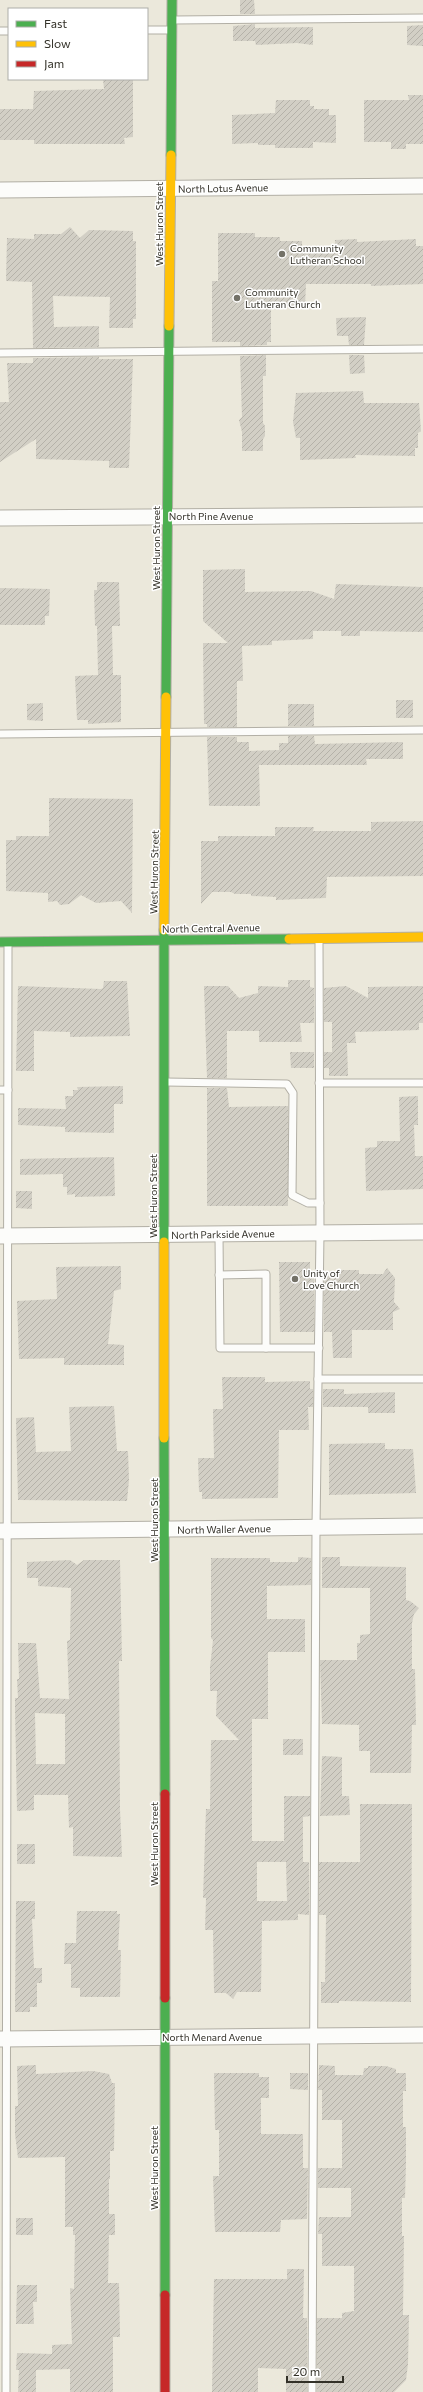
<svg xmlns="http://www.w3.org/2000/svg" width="423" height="2392" font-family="Commissioner,sans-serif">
  <defs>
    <pattern id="building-hatch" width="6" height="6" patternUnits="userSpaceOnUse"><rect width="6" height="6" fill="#d2cfc5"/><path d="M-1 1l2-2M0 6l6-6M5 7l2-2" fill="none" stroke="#b5b2a9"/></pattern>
  </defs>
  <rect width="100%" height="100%" fill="#ebe8db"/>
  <g fill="url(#building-hatch)" fill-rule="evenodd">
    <polygon points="240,0 254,0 255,14 240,14"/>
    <polygon points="255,24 255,28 313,27 313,45 297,43 256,45 255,41 233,41 233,26"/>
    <polygon points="423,25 423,46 407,45 407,26"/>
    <polygon points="103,79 133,79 133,137 124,138 125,144 34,144 34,140 0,140 0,109 33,109 34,91 104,89"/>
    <polygon points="408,95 423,95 423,144 406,144 406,149 391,149 391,142 364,142 364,100 409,100"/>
    <polygon points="276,100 310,100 310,106 314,106 314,109 329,109 329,115 336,115 336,143 313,142 313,148 275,148 275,145 258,145 258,143 232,144 232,115 275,113"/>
    <polygon points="70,227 80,238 89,230 133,231 133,241 136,241 136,319 133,319 133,328 109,328 110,297 53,296 54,327 99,326 99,347 33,348 32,282 6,281 7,238 34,239 34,234 61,234"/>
    <polygon points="218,233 255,233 255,237 280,237 280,241 302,241 302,250 330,252 330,246 335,246 335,240 357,239 357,242 416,239 416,246 423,246 423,284 371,286 371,284 306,284 305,306 271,306 271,342 267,342 267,345 240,346 240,342 212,342 212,281 218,281"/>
    <polygon points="366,317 364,345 349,345 348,336 337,336 336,318"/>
    <polygon points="266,355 266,376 263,376 263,423 265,426 265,436 263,439 263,451 242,451 242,432 239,420 242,417 240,356"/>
    <polygon points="349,355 364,355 365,373 350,374"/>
    <polygon points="99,357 99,359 133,359 129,468 109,468 109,461 36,459 36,439 0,462 0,402 9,402 7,363 33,363 33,358"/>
    <polygon points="363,391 364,403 419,403 421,431 418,433 418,448 415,448 415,456 355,455 356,458 300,460 300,438 296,438 293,422 296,393"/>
    <polygon points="245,569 245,592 311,591 334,599 336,584 423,587 423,632 360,631 360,636 341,636 341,631 313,631 313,639 272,641 272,645 242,646 243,681 237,681 237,727 207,727 207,724 204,724 203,643 228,643 203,621 203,570"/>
    <polygon points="97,582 119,582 120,626 112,626 113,675 121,675 121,722 88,724 88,720 77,720 75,676 98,675 97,626 95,626 94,590 97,590"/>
    <polygon points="0,588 50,589 49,616 45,616 45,625 0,625"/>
    <rect x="396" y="700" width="17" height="18"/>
    <polygon points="43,703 43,721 27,720 27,704"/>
    <rect x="288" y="704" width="26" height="22"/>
    <polygon points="288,736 314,736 315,744 403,742 403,759 366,759 367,765 259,765 260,806 209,806 207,737 237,737 237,742 249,742 249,751 279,750 279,743 288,743"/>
    <polygon points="49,798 133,799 132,913 121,901 96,903 81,895 69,904 60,905 57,901 48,902 48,893 6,891 6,840 16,840 16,836 49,836"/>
    <polygon points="423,821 423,876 327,877 326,898 276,900 276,897 251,896 251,894 235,894 231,892 212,892 201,904 201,841 218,841 218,836 275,836 275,827 314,827 313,831 371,831 371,822"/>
    <polygon points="288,980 310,980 310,987 314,988 314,1023 300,1023 302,1042 259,1042 259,1031 227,1031 227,1078 207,1078 204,986 228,986 239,998 258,993 258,986 288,987"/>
    <polygon points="104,981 127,981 130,1036 70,1037 70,1032 34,1031 34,1071 16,1071 18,986 101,989 103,988"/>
    <polygon points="346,986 368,998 368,987 423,986 423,1023 419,1023 419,1030 355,1032 356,1043 347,1043 348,1076 329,1076 329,1068 324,1068 324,1052 332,1052 332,1022 324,1022 324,988"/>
    <polygon points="290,1052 314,1052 314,1068 291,1068"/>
    <polygon points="123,1086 123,1104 114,1104 114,1133 65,1132 65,1127 18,1125 18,1108 66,1109 65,1096 73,1096 73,1090 78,1090 77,1087"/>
    <polygon points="207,1088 227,1088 229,1107 288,1106 288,1206 207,1206"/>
    <polygon points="418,1096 418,1125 414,1125 415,1156 423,1156 423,1189 366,1191 365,1148 377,1147 377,1141 400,1141 399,1097"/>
    <polygon points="114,1157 115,1196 75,1197 75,1194 67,1195 67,1187 63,1187 63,1174 20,1175 20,1159"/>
    <polygon points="16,1191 32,1191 32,1209 16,1208"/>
    <polygon points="279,1262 310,1262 310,1276 314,1276 314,1332 280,1332"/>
    <polygon points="121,1266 121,1289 114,1291 108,1344 124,1345 124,1365 64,1365 64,1358 19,1359 17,1301 57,1299 56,1267"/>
    <polygon points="387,1268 395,1278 394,1302 400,1309 393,1312 393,1330 352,1330 352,1358 333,1358 332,1332 324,1332 324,1276 339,1276 339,1270 359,1270 359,1274 383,1274"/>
    <polygon points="222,1377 265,1377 265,1382 310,1381 310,1389 313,1389 313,1407 308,1407 309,1430 279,1430 278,1498 202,1499 202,1492 199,1492 198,1458 214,1458 213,1409 223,1409"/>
    <polygon points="323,1389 344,1389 344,1394 395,1392 395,1413 368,1413 368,1407 323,1407"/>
    <polygon points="114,1406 117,1451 128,1451 129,1480 127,1501 18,1500 16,1418 34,1417 36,1452 71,1451 69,1407"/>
    <polygon points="385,1443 385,1449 413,1449 416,1493 329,1495 329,1444"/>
    <path d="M298 1557 311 1558V1585L267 1586V1619H305V1652H268V1719H252V1841H284V1796H310V1816L303 1817V1862H309V1915L298 1914V1920L262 1921 261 1992H237L233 1999 226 1993H214L213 1930H205L206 1898H203L206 1809H210L211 1740H239L216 1716 217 1691H210V1667L213 1640 211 1638V1558H270V1562H298ZM257 1862H286L287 1901H257Z"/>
    <polygon points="322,1557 340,1557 340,1566 406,1567 406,1600 410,1601 419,1608 414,1614 412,1623 412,1669 415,1669 416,1725 412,1725 411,1773 370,1773 370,1751 359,1751 359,1725 322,1724 320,1660 357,1660 357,1643 360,1643 360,1635 370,1634 370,1588 322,1588"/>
    <path d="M70 1560 77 1565 84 1560H120L122 1661H119L120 1809 122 1857 73 1856V1827L69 1828 68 1795H34V1810L17 1811 15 1708V1698H18L17 1679H19L18 1643H36L40 1698 69 1699 67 1641 70 1640 71 1588 38 1586V1578H27V1562ZM35 1713 65 1714V1764H36Z"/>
    <rect x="283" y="1739" width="20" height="16"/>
    <polygon points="322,1756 342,1757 342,1796 349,1796 350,1815 320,1816"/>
    <polygon points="360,1804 412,1804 411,2002 339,2001 339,2003 321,2003 321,1982 325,1982 326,1915 319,1915 319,1862 360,1862"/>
    <rect x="17" y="1844" width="18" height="20"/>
    <polygon points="16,1901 35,1901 35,1919 32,1919 34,1968 42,1968 42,1983 37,1983 37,2007 30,2007 30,2012 15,2012"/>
    <polygon points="77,1911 117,1911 117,1914 120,1914 118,1950 121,1950 120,1997 80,1997 80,1988 71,1988 71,1964 64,1964 65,1943 76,1943"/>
    <polygon points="36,2065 36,2074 93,2071 109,2074 112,2083 115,2083 114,2151 110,2151 110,2179 109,2179 109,2214 115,2214 115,2235 109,2235 108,2283 119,2283 120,2337 113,2337 113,2392 70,2392 70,2369 36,2370 36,2392 18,2392 19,2370 16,2370 17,2353 52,2354 52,2345 72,2344 70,2288 74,2289 75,2235 73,2235 73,2227 65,2227 65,2157 18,2158 15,2134 15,2106 18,2106 17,2066"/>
    <polygon points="319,2065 335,2066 335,2075 363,2075 364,2068 368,2068 368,2066 386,2066 396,2069 396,2073 406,2073 406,2091 403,2091 403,2127 406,2127 406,2163 405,2198 402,2198 402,2236 404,2236 403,2315 409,2315 408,2364 406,2380 394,2392 317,2392 317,2318 342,2318 342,2313 354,2311 354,2266 322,2266 322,2234 318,2234 319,2217 351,2217 351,2188 318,2188 318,2168 342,2168 342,2120 322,2120 322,2090 318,2090"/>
    <polygon points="214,2073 259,2073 259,2077 269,2077 269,2098 261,2098 261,2134 303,2134 303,2168 308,2168 307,2219 281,2220 280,2232 215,2232 213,2176 219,2176 219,2130 215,2130"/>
    <polygon points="290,2073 308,2073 308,2090 290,2089"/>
    <rect x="16" y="2218" width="17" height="17"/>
    <polygon points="287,2269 304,2269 303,2318 307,2318 307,2392 286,2392 286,2369 258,2368 258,2392 212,2392 214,2279 287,2279"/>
    <polygon points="17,2285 37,2285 37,2302 33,2302 34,2324 16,2324"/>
  </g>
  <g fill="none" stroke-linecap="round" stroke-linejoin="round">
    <defs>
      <g id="lane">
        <polyline points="174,20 423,18"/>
        <polyline points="147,30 171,30"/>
        <polyline points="0,31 9,31"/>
        <polyline points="0,353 423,349"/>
        <polyline points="0,734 423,730"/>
        <polyline points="166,1082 287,1084 293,1093 292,1195 308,1203 320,1203"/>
        <polyline points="319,1083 423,1083"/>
        <polyline points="0,1090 8,1090"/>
        <polyline points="219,1234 220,1348 319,1348"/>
        <polyline points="219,1275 266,1274 266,1348"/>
        <polyline points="318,1379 423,1379"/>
        <polyline points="6,2392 8,944"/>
        <polyline points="312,2392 316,1528 320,1233 319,941"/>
      </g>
      <g id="street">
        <polyline points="0,190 423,186"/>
        <polyline points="0,518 423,515"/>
        <polyline points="0,1236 423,1232"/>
        <polyline points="0,1531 423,1526"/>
        <polyline points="0,2039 423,2035"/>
      </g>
      <g id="fast">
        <polyline points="171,155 172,0"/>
        <polyline points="166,697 169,326"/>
        <polyline points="0,942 289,939"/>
        <polyline points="164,1242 164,930"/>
        <polyline points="164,1438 165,1794"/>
        <polyline points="165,1998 165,2295"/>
      </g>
      <g id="slow">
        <polyline points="169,326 171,155"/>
        <polyline points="164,930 166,697"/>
        <polyline points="289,939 423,937"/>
        <polyline points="164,1242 164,1438"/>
      </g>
      <g id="jam">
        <polyline points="165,1794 165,1998"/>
        <polyline points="165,2295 165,2392"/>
      </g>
    </defs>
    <use href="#lane" stroke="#b2afa5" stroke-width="9"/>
    <use href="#street" stroke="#b2afa5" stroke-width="17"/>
    <use href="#fast" stroke="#b2afa5" stroke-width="11"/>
    <use href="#slow" stroke="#b2afa5" stroke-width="11"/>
    <use href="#jam" stroke="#b2afa5" stroke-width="11"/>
    <use href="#lane" stroke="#fcfcfa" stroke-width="7"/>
    <use href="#street" stroke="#fcfcfa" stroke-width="15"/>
    <use href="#fast" stroke="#4caf50" stroke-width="9"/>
    <use href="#slow" stroke="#ffc107" stroke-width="9"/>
    <use href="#jam" stroke="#c62828" stroke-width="9"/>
  </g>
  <g fill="#737167" stroke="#fff" stroke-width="1.5">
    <circle cx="282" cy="254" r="4"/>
    <circle cx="237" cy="298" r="4"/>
    <circle cx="295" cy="1279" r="4"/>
  </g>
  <g text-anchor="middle" stroke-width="3" stroke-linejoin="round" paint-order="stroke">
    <g font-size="10" fill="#333128" stroke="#fff">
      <text transform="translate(223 188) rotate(-1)" y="4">North Lotus Avenue</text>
      <text transform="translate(159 224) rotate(-90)" y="4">West Huron Street</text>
      <text x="211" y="520">North Pine Avenue</text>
      <text transform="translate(156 548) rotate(-90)" y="4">West Huron Street</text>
      <text transform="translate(154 872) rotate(-89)" y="4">West Huron Street</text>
      <text transform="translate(211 928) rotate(-1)" y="4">North Central Avenue</text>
      <text transform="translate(153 1196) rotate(-90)" y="4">West Huron Street</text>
      <text transform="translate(223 1234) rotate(-1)" y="4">North Parkside Avenue</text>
      <text transform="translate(154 1520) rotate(-90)" y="4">West Huron Street</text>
      <text transform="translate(224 1529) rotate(-1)" y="4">North Waller Avenue</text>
      <text transform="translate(154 1844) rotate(-90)" y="4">West Huron Street</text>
      <text x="212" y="2041">North Menard Avenue</text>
      <text transform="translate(154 2168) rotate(-90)" y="4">West Huron Street</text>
    </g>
    <g font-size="10" fill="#333128" stroke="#fff" text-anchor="start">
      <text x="290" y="252">Community<tspan x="290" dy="12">Lutheran School</tspan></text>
      <text x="245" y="296">Community<tspan x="245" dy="12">Lutheran Church</tspan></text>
      <text x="303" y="1277">Unity of<tspan x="303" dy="12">Love Church</tspan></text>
    </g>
  </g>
  <rect x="8" y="8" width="140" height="72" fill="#ffffff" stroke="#adada9"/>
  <rect x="16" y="21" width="20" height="6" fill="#4caf50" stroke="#adada9"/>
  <text x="44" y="28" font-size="12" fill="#333128">Fast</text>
  <rect x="16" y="41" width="20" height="6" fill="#ffc107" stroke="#adada9"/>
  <text x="44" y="48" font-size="12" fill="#333128">Slow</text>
  <rect x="16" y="61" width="20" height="6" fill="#c62828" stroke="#adada9"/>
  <text x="44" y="68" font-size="12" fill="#333128">Jam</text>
  <path d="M287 2376v6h56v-6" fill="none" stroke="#333128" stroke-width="2"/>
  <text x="293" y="2376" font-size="12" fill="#333128" stroke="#ffffff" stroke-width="3" paint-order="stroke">20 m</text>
</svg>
